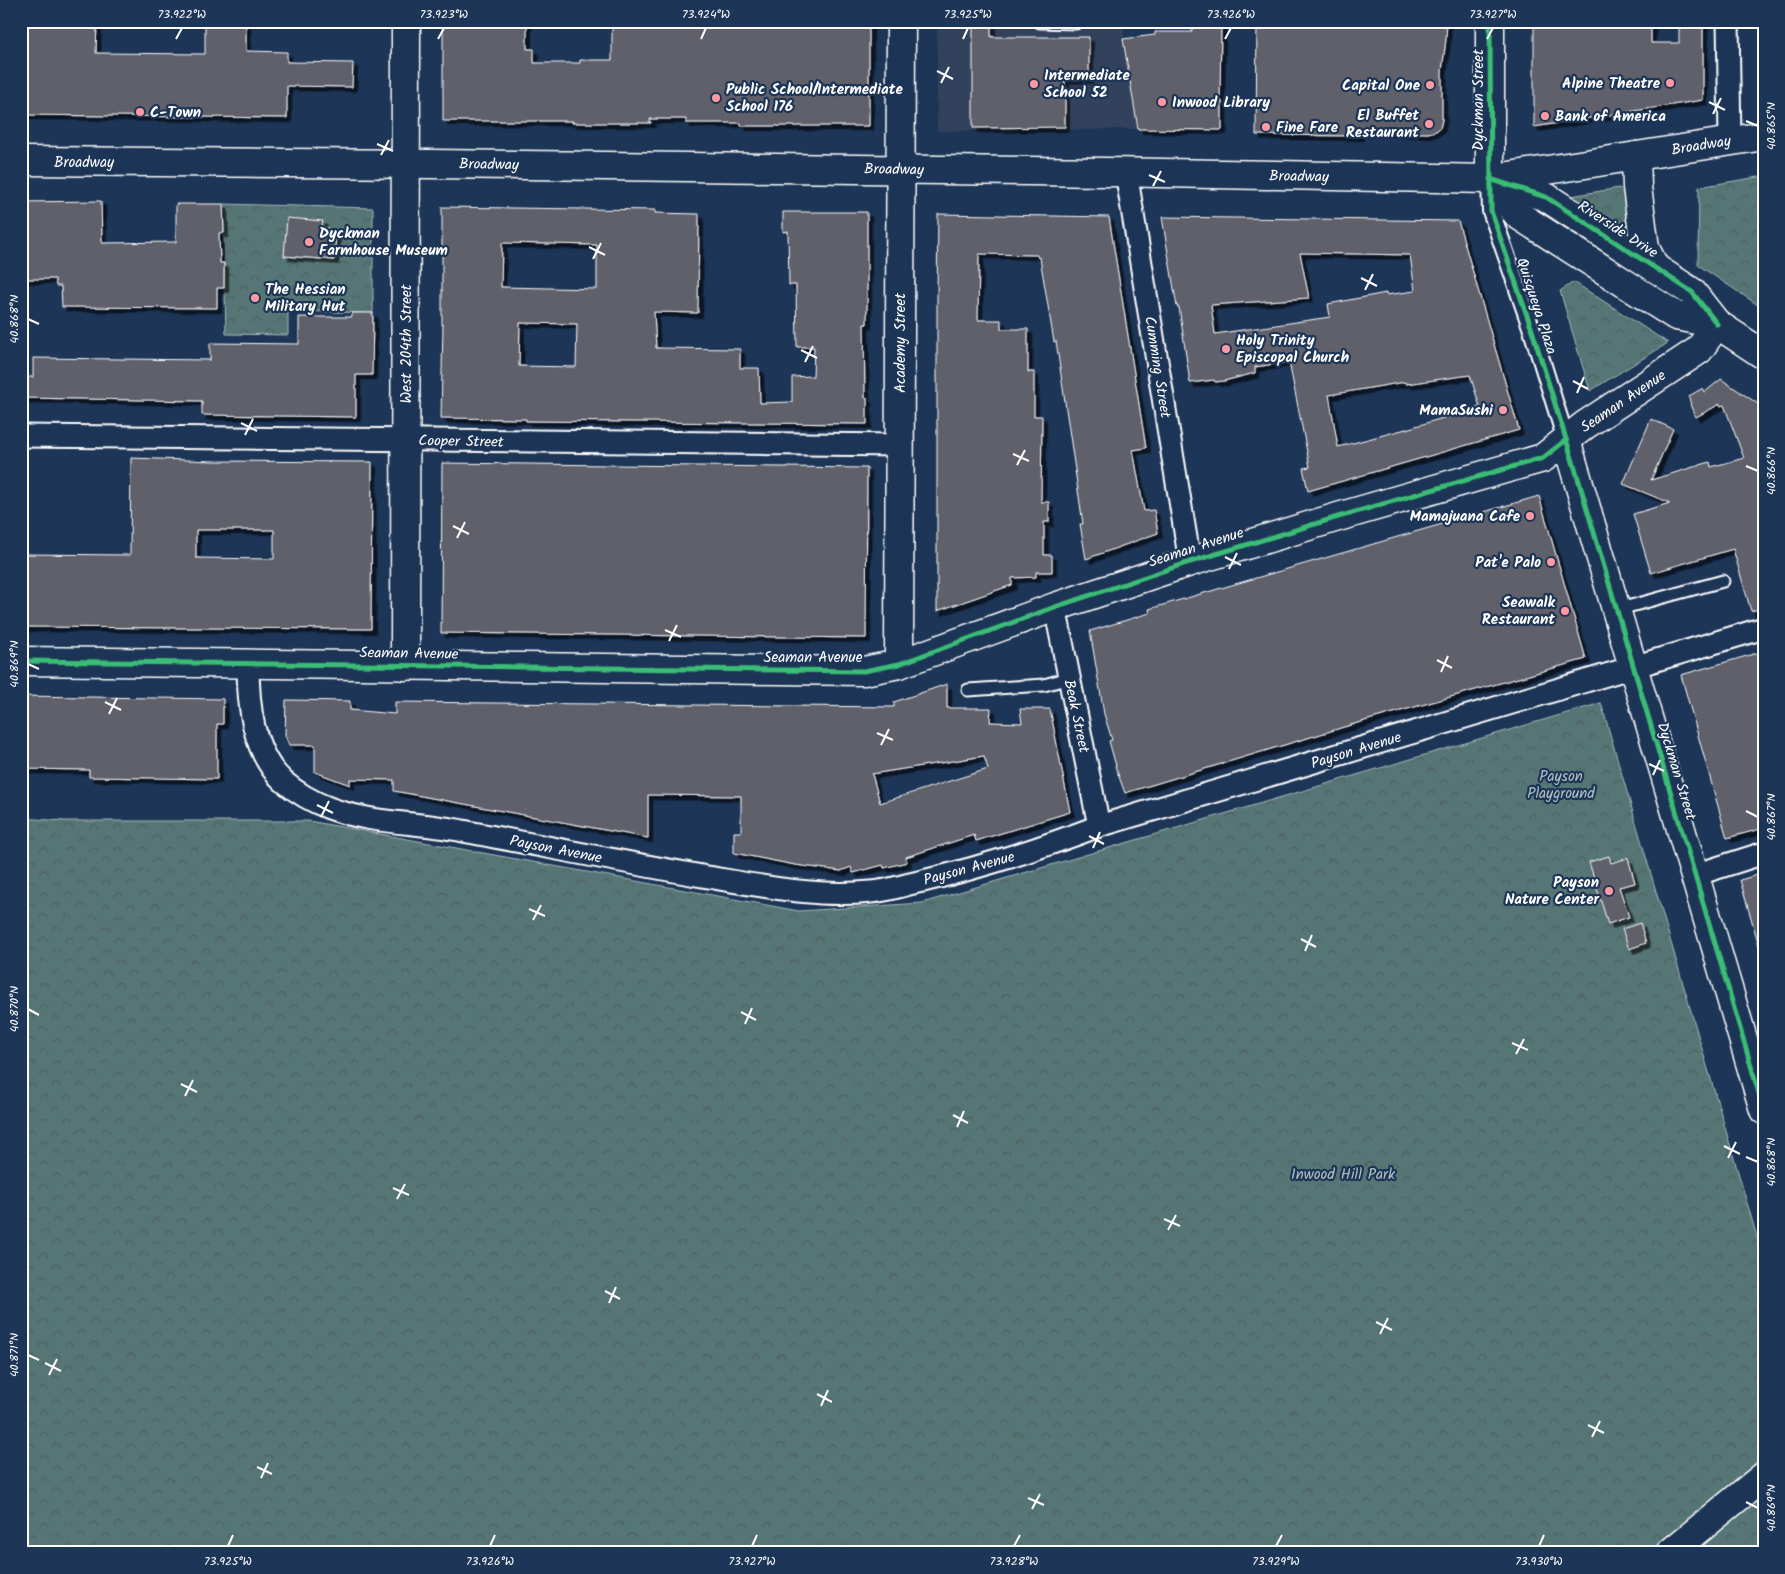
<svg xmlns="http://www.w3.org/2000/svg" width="1785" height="1574" font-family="Kalam,sans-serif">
  <defs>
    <pattern id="park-crowns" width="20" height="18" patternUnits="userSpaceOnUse" patternTransform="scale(1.25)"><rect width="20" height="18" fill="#567575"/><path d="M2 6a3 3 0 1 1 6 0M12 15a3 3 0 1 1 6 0" fill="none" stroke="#505e5e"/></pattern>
    <filter id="shadow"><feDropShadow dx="4.5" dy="4.5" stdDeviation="0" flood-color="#0009"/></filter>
  </defs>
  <rect width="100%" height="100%" fill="#1d3557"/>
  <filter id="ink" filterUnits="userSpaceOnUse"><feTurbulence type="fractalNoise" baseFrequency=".02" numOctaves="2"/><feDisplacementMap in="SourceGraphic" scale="10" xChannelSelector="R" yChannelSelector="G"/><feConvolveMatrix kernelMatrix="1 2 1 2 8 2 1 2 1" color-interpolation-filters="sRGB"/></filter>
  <g filter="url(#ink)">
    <polygon fill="#31425d" points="937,21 1130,21 1124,27 1123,39 1138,129 937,131"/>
    <g fill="url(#park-crowns)" stroke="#aababa">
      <polygon points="1764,176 1764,309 1698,265 1699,187"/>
      <polygon points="1619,188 1624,191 1629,224 1625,229 1621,231 1565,197"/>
      <polygon points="223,204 373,208 373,313 288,311 288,335 226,334"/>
      <polygon points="1574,282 1668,343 1590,391 1560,291"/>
      <polygon points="1601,703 1764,1261 1764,1553 21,1553 21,818 65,821 309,821 799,911 922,903"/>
    </g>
    <g fill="#60616a" stroke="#fff" fill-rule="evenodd" filter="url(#shadow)">
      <polygon points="21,21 97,21 96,53 205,54 205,21 246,21 246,51 287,52 287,62 353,63 352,87 287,86 287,118 21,115"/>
      <polygon points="443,21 527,21 527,49 534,49 534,63 580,63 580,60 612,60 612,21 869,21 869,126 741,126 741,123 686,123 686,119 650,119 651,123 572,123 573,121 443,121"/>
      <polygon points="973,21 991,21 991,37 1089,37 1089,79 1065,79 1065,127 973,128"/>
      <polygon points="1192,21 1221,21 1220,101 1222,101 1222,130 1138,129 1123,39 1155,35 1155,32 1192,32"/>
      <polygon points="1257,21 1447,21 1446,39 1442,71 1442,120 1440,128 1436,131 1428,133 1359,132 1359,136 1256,135"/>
      <polygon points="1534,21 1651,21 1651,43 1679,43 1679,21 1703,21 1703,100 1534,127"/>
      <polygon points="101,201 102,243 176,242 176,204 223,204 224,233 219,233 220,263 224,263 224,288 217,288 217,308 62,307 61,286 56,286 55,279 21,279 21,202"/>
      <path d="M442 207 655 210V213L699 214 698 313 654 312 656 348 740 349V368H759L760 403 792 402V377L813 376 814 347H797L796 285H789L788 231 783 232V212H867V324H864L865 398H867V424L526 421V419L441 418 443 325H442ZM502 243 597 245V289L501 287ZM520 323 577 324 576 367 519 366Z"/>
      <polygon points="938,214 1109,217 1146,448 1133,450 1144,511 1154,510 1158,533 1086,559 1080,524 1083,524 1056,341 1054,342 1040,258 1038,258 1037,255 979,254 978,320 1001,320 1001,329 1028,329 1028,372 1034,372 1034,416 1042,416 1041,502 1049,502 1049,522 1044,522 1044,555 1052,555 1052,572 1036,572 1036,577 1012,578 1012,585 937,611 937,298"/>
      <path d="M1162 217 1458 221 1519 430 1308 491 1303 468 1310 467 1289 362 1255 367V373L1224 381 1215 382 1214 380 1190 383 1179 307H1177ZM1300 253 1410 255 1415 291 1386 295V293L1328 304 1330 317 1215 334 1211 305 1309 298ZM1470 375 1480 407 1406 429 1338 447 1329 395 1405 382 1406 384Z"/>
      <polygon points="287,218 323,221 322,227 329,228 328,234 336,235 334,260 284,256"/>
      <polygon points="352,313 373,313 372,375 356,375 356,417 202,415 202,401 21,398 21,377 33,377 33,358 210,360 210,343 299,344 299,317 352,317"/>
      <polygon points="1721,379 1764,408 1764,608 1751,611 1733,549 1651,573 1633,514 1670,503 1623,484 1651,419 1673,429 1651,480 1710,462 1711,467 1744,458 1724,405 1721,406 1720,404 1696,417 1691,407 1689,396 1703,388 1705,392"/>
      <path d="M131 458 213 461 372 462 371 629 21 627V554L130 555ZM196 530H274V559L196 558Z"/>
      <polygon points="442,463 867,468 866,638 441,633"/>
      <polygon points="1539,496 1586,659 1354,724 1125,793 1115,766 1116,766 1109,741 1112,740 1104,714 1090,631 1150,613 1149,609"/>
      <polygon points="1764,651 1764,828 1727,838 1681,675"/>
      <path d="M947 684V708H991L990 722 1022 723 1020 709H1050L1070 812 976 841 974 835 906 857 907 862 884 868 883 865 853 873 851 867 841 871 795 865 734 853V832H741V796L648 795V838L394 791V780L350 779V785L315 772V745H289L285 735 286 700 350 701V710L395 714V702L894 707V702ZM984 756 988 769 880 803 872 774Z"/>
      <polygon points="21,696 223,699 223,724 217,724 217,779 89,777 89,770 21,769"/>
      <polygon points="1609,856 1611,863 1628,858 1635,883 1619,887 1629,917 1608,924 1589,862"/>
      <polygon points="1764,873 1764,948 1760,949 1740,880"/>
      <polygon points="1640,923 1646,943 1629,949 1622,929"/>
    </g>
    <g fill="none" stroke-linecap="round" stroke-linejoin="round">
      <defs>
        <g id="service">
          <polyline points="1040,22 1076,23 1076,21"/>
          <polyline points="1616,610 1723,581"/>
          <polyline points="968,690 1044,685 1069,678"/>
        </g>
        <polyline id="pedestrian" points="1490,181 1491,211 1531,327 1566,440"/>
        <g id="minor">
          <polyline points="1728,21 1730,140"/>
          <polyline points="1126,172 1190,562"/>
          <path d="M21 436C314 437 607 443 900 445"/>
          <polyline points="1055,607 1099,826"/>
          <path d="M248 663C248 703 252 752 283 781 296 792 313 802 329 808 372 824 419 822 463 831 543 846 622 862 702 876 756 885 816 898 871 892 888 891 906 884 923 881 983 867 1041 848 1099 826L1764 628"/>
          <polyline points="1695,875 1764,853"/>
        </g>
        <g id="tertiary">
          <polyline points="21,661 864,671 899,664 1055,607 1190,562 1338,517 1543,458 1566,440"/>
          <polyline points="899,664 901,21"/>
          <polyline points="405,666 406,21"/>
        </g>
        <polyline id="secondary" points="1717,324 1699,350 1585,425 1566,440 1764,1110"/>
        <g id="primary">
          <polyline points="1636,156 1637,187 1645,248 1655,268"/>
          <polyline points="21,161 433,164 1107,172 1490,179 1764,136"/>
          <polyline points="1490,179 1518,215 1676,316 1717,324"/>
          <polyline points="1490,179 1490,21"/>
          <polyline points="1496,181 1546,197 1692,292 1717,324 1764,355"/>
        </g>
        <polyline id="motorway" points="1670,1553 1764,1476"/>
      </defs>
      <use href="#service" stroke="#fff" stroke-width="15"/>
      <use href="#pedestrian" stroke="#fff" stroke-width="20"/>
      <use href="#minor" stroke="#fff" stroke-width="25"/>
      <use href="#tertiary" stroke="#fff" stroke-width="31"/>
      <use href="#secondary" stroke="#fff" stroke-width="31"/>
      <use href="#primary" stroke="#fff" stroke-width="31"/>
      <use href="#motorway" stroke="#fff" stroke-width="31"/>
      <use href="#service" stroke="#1d3557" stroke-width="11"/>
      <use href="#pedestrian" stroke="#1d3557" stroke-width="16"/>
      <use href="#minor" stroke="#1d3557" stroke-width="21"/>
      <use href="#tertiary" stroke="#1d3557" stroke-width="28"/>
      <use href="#secondary" stroke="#1d3557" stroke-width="28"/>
      <use href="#primary" stroke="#1d3557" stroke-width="28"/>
      <use href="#motorway" stroke="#1d3557" stroke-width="28"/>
      <defs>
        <g id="cycleway">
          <polyline points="1490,21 1491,211 1531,327 1575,468 1764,1110"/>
          <polyline points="1490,179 1546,197 1692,292 1717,324"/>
          <polyline points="21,661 864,671 899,664 1055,607 1190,562 1338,517 1543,458 1566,440"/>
        </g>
      </defs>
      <use href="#cycleway" stroke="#1d3557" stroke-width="8"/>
      <use href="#cycleway" stroke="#3abd76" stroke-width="5"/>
    </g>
  </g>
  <path fill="none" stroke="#fff" stroke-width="2" d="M176 39 182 28M438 39 444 28M701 39 706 28M963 39 968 28M1225 39 1231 28M1487 39 1493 28M937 71 953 79M941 83 949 67M1709 102 1725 110M1713 114 1721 98M1746 121 1758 126M377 144 393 151M381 155 389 140M1149 175 1165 182M1153 186 1161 171M589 247 605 255M593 259 601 243M1361 278 1377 286M1365 290 1373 274M28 319 39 324M801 350 817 358M805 362 813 346M1573 381 1588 389M1577 393 1584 377M241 423 257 431M245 435 253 419M1013 454 1029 461M1017 465 1025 450M1746 466 1758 471M453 526 469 534M457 538 465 522M1225 557 1241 565M1229 569 1237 553M665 630 681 637M669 641 677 625M1437 660 1452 668M28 664 39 669M1441 672 1448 656M105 702 121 710M109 714 117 698M877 733 893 740M881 745 889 729M1649 764 1664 771M1653 775 1660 760M317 805 333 813M1746 811 1758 817M321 817 329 801M1089 836 1104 844M1093 848 1100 832M529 909 545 916M533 920 541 905M1301 939 1316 947M1305 951 1312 935M28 1009 39 1015M741 1012 756 1020M745 1024 752 1008M1512 1043 1528 1050M1516 1054 1524 1039M181 1084 197 1092M185 1096 193 1080M953 1115 968 1123M957 1127 964 1111M1724 1146 1740 1154M1746 1157 1758 1162M1728 1158 1736 1142M393 1188 409 1195M397 1199 405 1184M1164 1219 1180 1226M1168 1230 1176 1215M605 1291 620 1299M609 1303 616 1287M1376 1322 1392 1330M1380 1334 1388 1318M28 1355 39 1360M45 1363 61 1371M49 1375 57 1359M817 1394 832 1402M821 1406 828 1390M1588 1425 1604 1433M1592 1437 1600 1421M257 1467 272 1474M261 1478 268 1463M1028 1498 1044 1505M1746 1502 1758 1508M1032 1509 1040 1494M228 1546 233 1535M490 1546 495 1535M752 1546 757 1535M1014 1546 1020 1535M1276 1546 1282 1535M1539 1546 1544 1535"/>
  <g fill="#ff9aa2" stroke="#1d3557" stroke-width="2">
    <circle cx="1670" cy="83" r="5"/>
    <circle cx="1034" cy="84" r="5"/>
    <circle cx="1430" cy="85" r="5"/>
    <circle cx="716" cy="98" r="5"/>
    <circle cx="1162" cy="102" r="5"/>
    <circle cx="140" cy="112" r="5"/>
    <circle cx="1545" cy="116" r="5"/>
    <circle cx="1429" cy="124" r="5"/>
    <circle cx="1266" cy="127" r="5"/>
    <circle cx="309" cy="242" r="5"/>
    <circle cx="255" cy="298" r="5"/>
    <circle cx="1226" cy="349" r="5"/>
    <circle cx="1503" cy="410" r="5"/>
    <circle cx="1530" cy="516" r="5"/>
    <circle cx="1551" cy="562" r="5"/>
    <circle cx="1565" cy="611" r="5"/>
    <circle cx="1609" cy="891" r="5"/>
  </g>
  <g text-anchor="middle" stroke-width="4.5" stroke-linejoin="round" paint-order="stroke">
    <g font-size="15" font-weight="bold" fill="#fff" stroke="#1d3557" text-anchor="start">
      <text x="1044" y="80">Intermediate<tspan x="1044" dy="17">School 52</tspan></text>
      <text x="1660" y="88" text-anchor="end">Alpine Theatre</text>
      <text x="1420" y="90" text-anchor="end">Capital One</text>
      <text x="726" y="94">Public School/Intermediate<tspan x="726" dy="17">School 176</tspan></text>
      <text x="1172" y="107">Inwood Library</text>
      <text x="150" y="117">C-Town</text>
      <text x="1419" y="120" text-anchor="end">El Buffet<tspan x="1419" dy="17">Restaurant</tspan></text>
      <text x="1555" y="121">Bank of America</text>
      <text x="1276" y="132">Fine Fare</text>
      <text x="319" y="238">Dyckman<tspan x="319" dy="17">Farmhouse Museum</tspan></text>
      <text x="265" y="294">The Hessian<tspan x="265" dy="17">Military Hut</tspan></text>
      <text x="1236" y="345">Holy Trinity<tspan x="1236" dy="17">Episcopal Church</tspan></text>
      <text x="1493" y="415" text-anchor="end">MamaSushi</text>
      <text x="1520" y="521" text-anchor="end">Mamajuana Cafe</text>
      <text x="1541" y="567" text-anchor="end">Pat'e Palo</text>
      <text x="1555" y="607" text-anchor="end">Seawalk<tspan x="1555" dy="17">Restaurant</tspan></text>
      <text x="1599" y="887" text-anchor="end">Payson<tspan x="1599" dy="17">Nature Center</tspan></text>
    </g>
    <g font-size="15" fill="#fff" stroke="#1d3557">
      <text transform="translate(1478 100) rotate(-90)" y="5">Dyckman Street</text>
      <text transform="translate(1701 145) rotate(-9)" y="5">Broadway</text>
      <text x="84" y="167">Broadway</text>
      <text transform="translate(489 164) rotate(1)" y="5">Broadway</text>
      <text transform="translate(894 169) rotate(1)" y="5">Broadway</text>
      <text transform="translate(1299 176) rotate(1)" y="5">Broadway</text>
      <text transform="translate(1618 229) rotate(33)" y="5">Riverside Drive</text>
      <text transform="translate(1537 306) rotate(72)" y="5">Quisqueya Plaza</text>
      <text transform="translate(900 343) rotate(-90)" y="5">Academy Street</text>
      <text transform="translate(406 344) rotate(-90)" y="5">West 204th Street</text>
      <text transform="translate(1158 367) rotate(81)" y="5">Cumming Street</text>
      <text transform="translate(1623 401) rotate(-34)" y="5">Seaman Avenue</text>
      <text transform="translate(461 441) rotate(1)" y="5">Cooper Street</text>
      <text transform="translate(1196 547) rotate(-18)" y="5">Seaman Avenue</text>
      <text transform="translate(409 653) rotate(1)" y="5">Seaman Avenue</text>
      <text x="813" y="662">Seaman Avenue</text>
      <text transform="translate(1077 716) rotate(78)" y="5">Beak Street</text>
      <text transform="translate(1356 750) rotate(-17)" y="5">Payson Avenue</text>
      <text transform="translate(1677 771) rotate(73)" y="5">Dyckman Street</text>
      <text transform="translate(556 849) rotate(11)" y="5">Payson Avenue</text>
      <text transform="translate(969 868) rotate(-15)" y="5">Payson Avenue</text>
    </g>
    <g font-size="15" fill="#b3c1c1" stroke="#1d3557">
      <text x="1561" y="781">Payson<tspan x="1561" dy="17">Playground</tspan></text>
      <text x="1343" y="1179">Inwood Hill Park</text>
    </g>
  </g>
  <rect width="1785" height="1574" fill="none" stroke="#1d3557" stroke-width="55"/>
  <rect x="28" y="28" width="1730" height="1518" fill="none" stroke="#fff" stroke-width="2"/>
  <g font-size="12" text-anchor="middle" fill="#fff">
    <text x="182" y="18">73.922°W</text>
    <text x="444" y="18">73.923°W</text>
    <text x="706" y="18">73.924°W</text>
    <text x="968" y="18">73.925°W</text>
    <text x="1231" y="18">73.926°W</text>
    <text x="1493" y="18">73.927°W</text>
    <text transform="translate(1771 126) rotate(-90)" y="4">40.865°N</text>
    <text transform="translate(14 319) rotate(-90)" y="4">40.868°N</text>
    <text transform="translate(1771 471) rotate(-90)" y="4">40.866°N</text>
    <text transform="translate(14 664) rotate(-90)" y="4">40.869°N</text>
    <text transform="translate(1771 817) rotate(-90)" y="4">40.867°N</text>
    <text transform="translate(14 1009) rotate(-90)" y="4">40.870°N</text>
    <text transform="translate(1771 1162) rotate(-90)" y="4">40.868°N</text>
    <text transform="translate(14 1355) rotate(-90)" y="4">40.871°N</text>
    <text transform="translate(1771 1508) rotate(-90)" y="4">40.869°N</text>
    <text x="228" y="1565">73.925°W</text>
    <text x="490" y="1565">73.926°W</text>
    <text x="752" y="1565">73.927°W</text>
    <text x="1014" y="1565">73.928°W</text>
    <text x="1276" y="1565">73.929°W</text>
    <text x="1539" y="1565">73.930°W</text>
  </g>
</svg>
